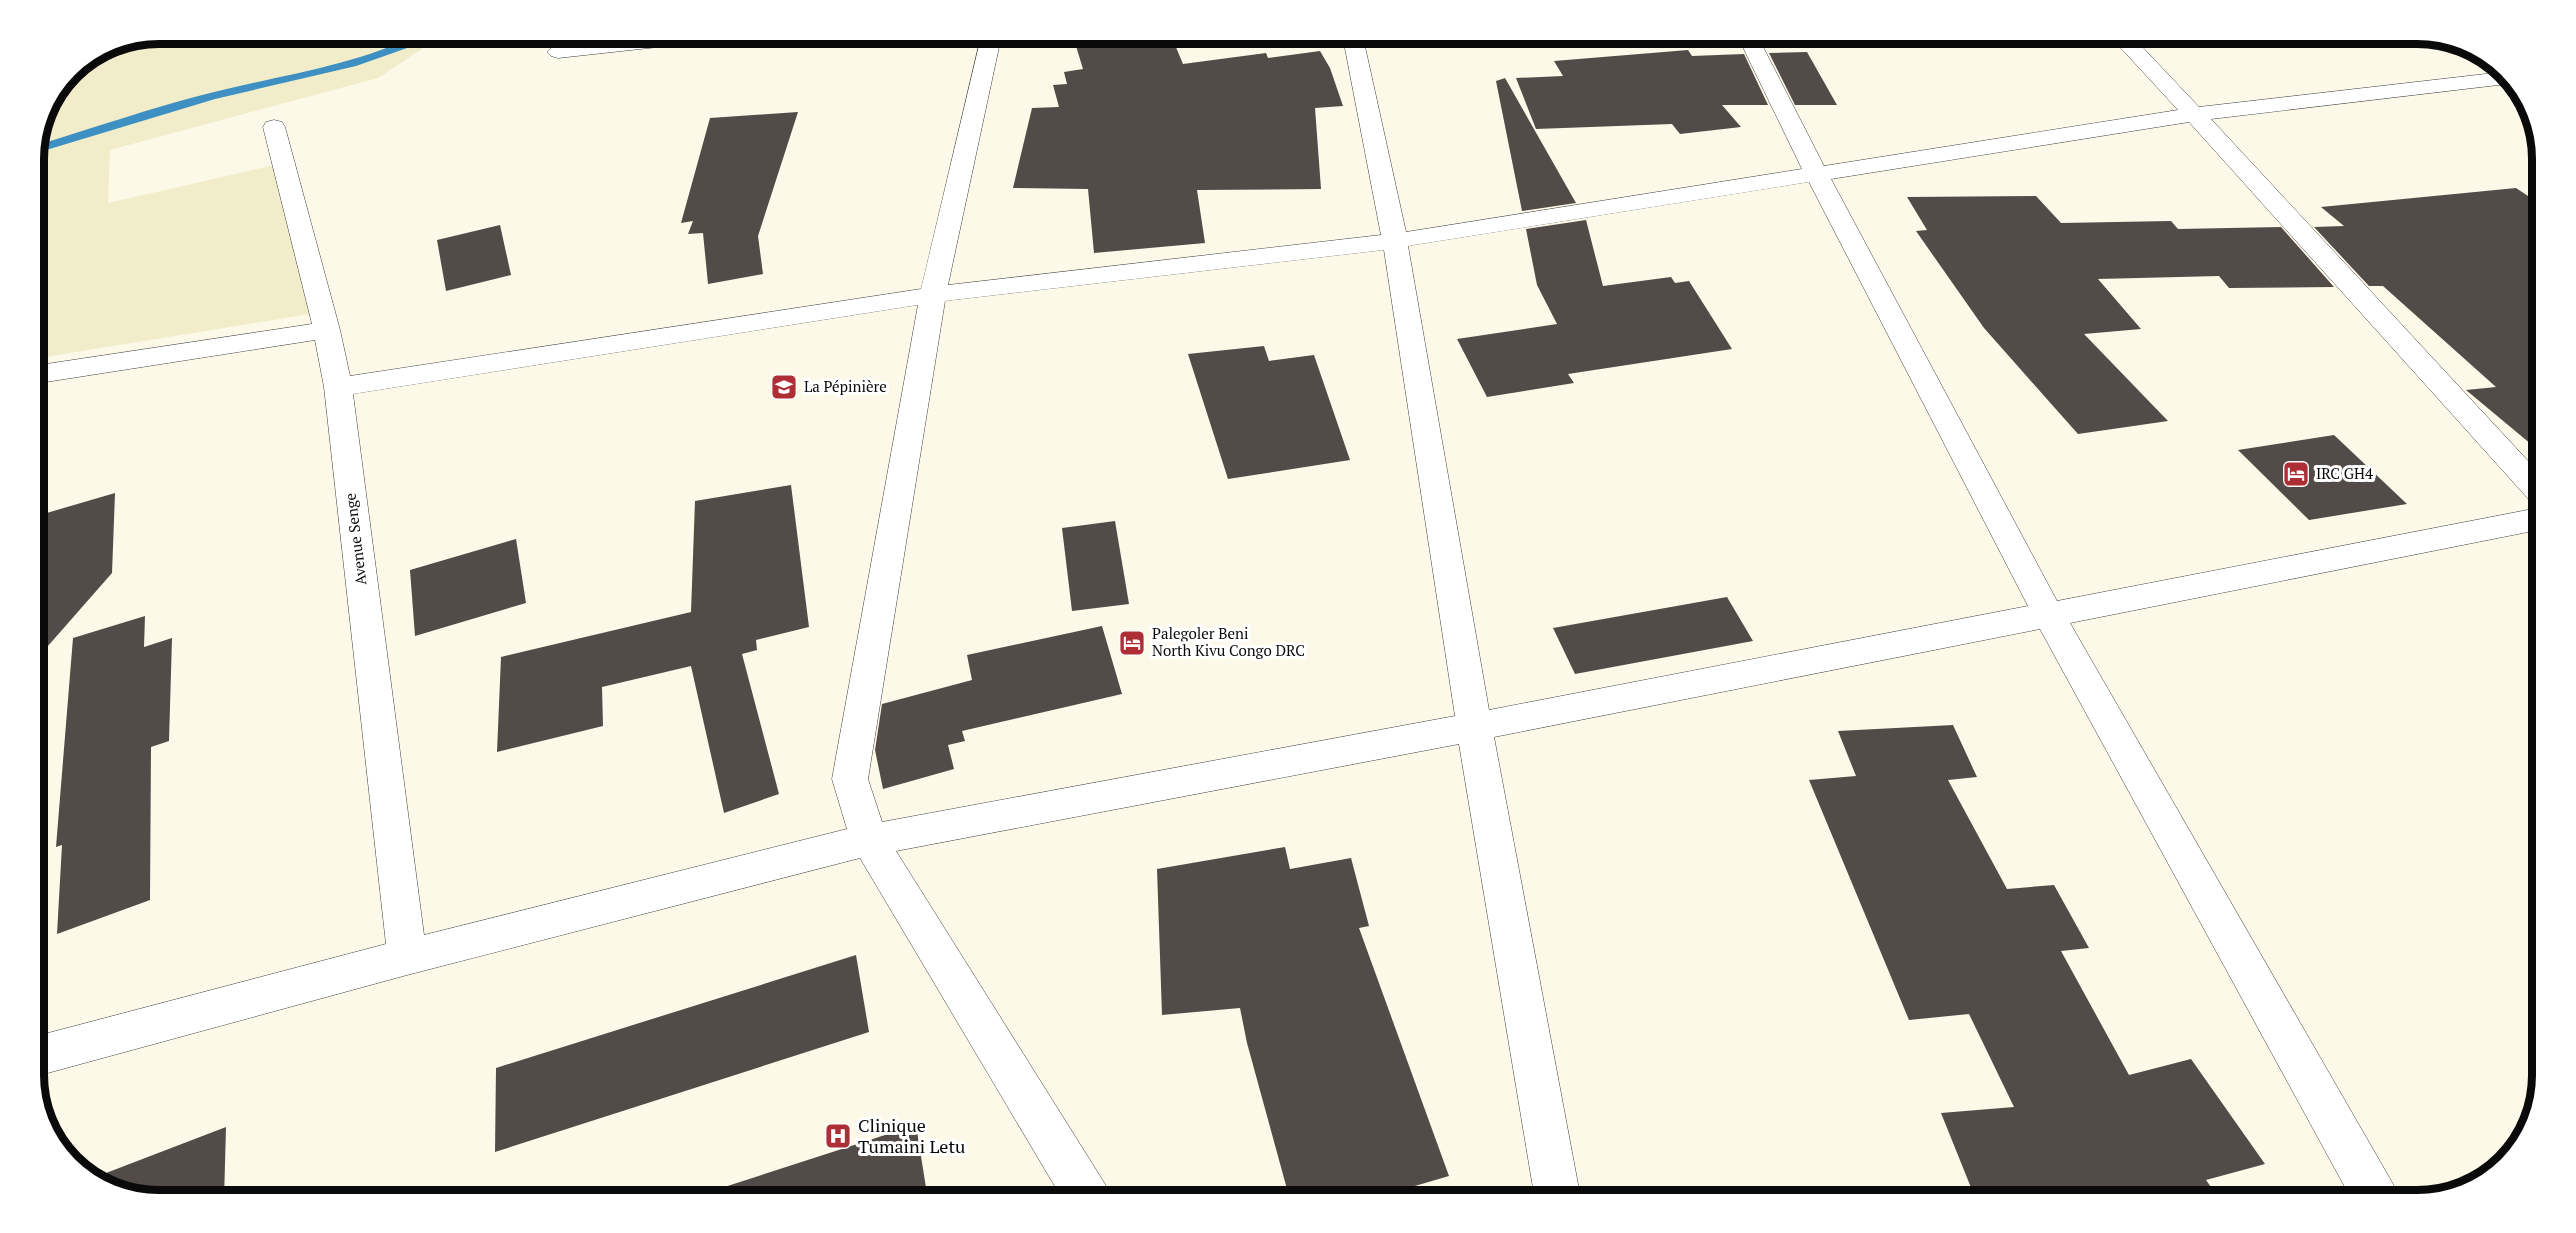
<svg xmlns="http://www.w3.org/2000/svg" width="2576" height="1233" font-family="'PT Serif',serif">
  <rect width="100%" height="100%" fill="#fdf9e8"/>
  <polygon fill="#f1edcb" points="158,33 446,33 378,78 110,150 108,203 279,164 335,310 33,359 33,150 43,110 70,69 111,42"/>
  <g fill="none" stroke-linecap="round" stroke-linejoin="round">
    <path fill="#3e8fc2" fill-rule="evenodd" d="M421 33H436L410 47 356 66 215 99 33 154 34 146C93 128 151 108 210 93 281 75 355 66 421 33Z"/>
  </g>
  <g fill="#524b47">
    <polygon points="1072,33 1170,33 1183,64 1266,53 1268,58 1320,51 1330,68 1343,106 1315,108 1321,189 1197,190 1205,243 1094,253 1088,189 1013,188 1032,108 1059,107 1053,85 1067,84 1064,72 1083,69"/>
    <polygon points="1688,50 1692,56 1744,54 1768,105 1722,105 1741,127 1680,134 1672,124 1536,129 1516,78 1563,76 1554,61"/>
    <polygon points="1807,52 1837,105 1795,105 1769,53"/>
    <polygon points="1505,78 1576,203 1522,211 1496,81"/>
    <polygon points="798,112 758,236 763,274 708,284 703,233 688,234 693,221 681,223 710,118"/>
    <polygon points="2516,188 2543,206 2543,454 2466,390 2496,387 2383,286 2369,286 2314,227 2344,226 2321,207"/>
    <polygon points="2036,196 2061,223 2171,221 2178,229 2281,227 2334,287 2229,288 2219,276 2098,279 2141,329 2084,334 2168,421 2078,434 1984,328 1916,231 1927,230 1907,197"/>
    <polygon points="1586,220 1603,286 1671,277 1675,283 1689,281 1732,349 1568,374 1574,383 1487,397 1457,339 1557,324 1537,285 1526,229"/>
    <polygon points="500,225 511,275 446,291 437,240"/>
    <polygon points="1264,346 1269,361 1314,355 1350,460 1228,479 1188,354"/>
    <polygon points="2334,435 2407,504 2309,520 2238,450"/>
    <polygon points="791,485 809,627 756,640 757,650 742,654 779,794 724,813 691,666 602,687 603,726 497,752 501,657 691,612 695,501"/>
    <polygon points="115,493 112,573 33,663 33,517"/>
    <polygon points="1115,521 1129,604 1072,611 1062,528"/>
    <polygon points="516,539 526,603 415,636 410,570"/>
    <polygon points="1727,597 1753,641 1575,674 1553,628"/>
    <polygon points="145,616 144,647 172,638 169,741 151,747 150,900 57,934 62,845 56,847 73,638"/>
    <polygon points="1102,626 1122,694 962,731 965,741 948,745 954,769 883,789 875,750 882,704 972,680 967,655"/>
    <polygon points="1953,725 1977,777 1948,780 2007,889 2054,885 2089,948 2061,951 2129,1075 2191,1059 2265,1164 2206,1180 2220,1200 1976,1200 1941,1113 2014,1107 1969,1014 1909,1020 1809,780 1856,776 1838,731"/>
    <polygon points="1285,847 1290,869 1351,858 1369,926 1359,928 1449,1176 1367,1200 1290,1200 1247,1043 1240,1008 1162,1015 1157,869"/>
    <polygon points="856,955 869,1032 495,1152 496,1068"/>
    <polygon points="916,1125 928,1200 716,1200 715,1190"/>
    <polygon points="226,1127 224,1200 158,1200 103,1187 93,1178"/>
  </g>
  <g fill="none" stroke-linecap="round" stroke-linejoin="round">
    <defs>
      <g id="minor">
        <polygon points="674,33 741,33 738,37 731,39 558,58 551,56 547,52 551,48 558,46"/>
        <path d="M982 33H1002L948 285 1381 235 1342 33H1362L1406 232 1802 169 1736 33H1756L1824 166 2178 110 2107 33H2129L2199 107 2503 72 2515 83 2211 119 2543 477V506L2532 503 2189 122 1831 179 2057 601 2543 507V529L2070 623 2393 1184 2400 1200H2352L2040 629 1494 737 1581 1200H1535L1459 744 896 851 1105 1184 1112 1200H1063L860 858 407 975 33 1077V1037L386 944 324 387 315 340 33 384V366L312 324 263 127 266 122 274 120 282 122 285 127 340 330 350 376 921 289ZM1809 182 2028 606 1489 710 1408 246ZM1384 250 1455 716 882 822 868 779 945 301ZM918 305 832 779 847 829 424 935 353 394Z"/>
      </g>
    </defs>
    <use href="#minor" stroke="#3d3d3d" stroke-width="1"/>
    <use href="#minor" fill="#fff" fill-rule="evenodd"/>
  </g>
  <defs>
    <symbol id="school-square" viewBox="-11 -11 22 22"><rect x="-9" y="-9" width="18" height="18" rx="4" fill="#ae2e36" stroke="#fff"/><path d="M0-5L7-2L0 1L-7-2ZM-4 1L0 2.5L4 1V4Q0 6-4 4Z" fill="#fff"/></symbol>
    <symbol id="hotel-square" viewBox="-11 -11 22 22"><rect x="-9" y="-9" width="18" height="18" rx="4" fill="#ae2e36" stroke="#fff"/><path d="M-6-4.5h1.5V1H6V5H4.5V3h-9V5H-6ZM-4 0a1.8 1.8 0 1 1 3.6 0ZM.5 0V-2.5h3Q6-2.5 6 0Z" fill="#fff"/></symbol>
    <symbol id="hospital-square" viewBox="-11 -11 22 22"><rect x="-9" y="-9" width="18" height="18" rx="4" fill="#ae2e36" stroke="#fff"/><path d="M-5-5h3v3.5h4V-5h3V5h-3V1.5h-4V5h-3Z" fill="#fff"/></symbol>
  </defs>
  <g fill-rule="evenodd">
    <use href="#school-square" x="769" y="372" width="30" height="30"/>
    <use href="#hotel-square" x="2281" y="459" width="30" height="30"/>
    <use href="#hotel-square" x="1117" y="628" width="30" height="30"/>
    <use href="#hospital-square" x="823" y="1121" width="30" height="30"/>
  </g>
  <g text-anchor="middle" stroke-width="6" stroke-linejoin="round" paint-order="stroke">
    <g font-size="15" fill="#0a0a0a" stroke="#fff" text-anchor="start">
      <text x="804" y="392">La Pépinière</text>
      <text x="2316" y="479">IRC GH4</text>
      <text x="1152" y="639">Palegoler Beni<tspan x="1152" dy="17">North Kivu Congo DRC</tspan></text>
    </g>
    <g font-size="15" fill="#0a0a0a" stroke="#fff">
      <text transform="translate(356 539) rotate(-97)" y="5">Avenue Senge</text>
    </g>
    <g font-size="18" fill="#0a0a0a" stroke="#fff" text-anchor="start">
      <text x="858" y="1132">Clinique<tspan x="858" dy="21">Tumaini Letu</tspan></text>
    </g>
  </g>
  <path d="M0 0H2576V1233H0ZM159 44H2417A115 115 0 0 1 2532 159V1075A115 115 0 0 1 2417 1190H159A115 115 0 0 1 44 1075V159A115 115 0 0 1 159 44Z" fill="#fff" fill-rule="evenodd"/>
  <path fill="none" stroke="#0a0a0a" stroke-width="8" d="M159 44H2417A115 115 0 0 1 2532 159V1075A115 115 0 0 1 2417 1190H159A115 115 0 0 1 44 1075V159A115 115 0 0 1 159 44Z"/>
</svg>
